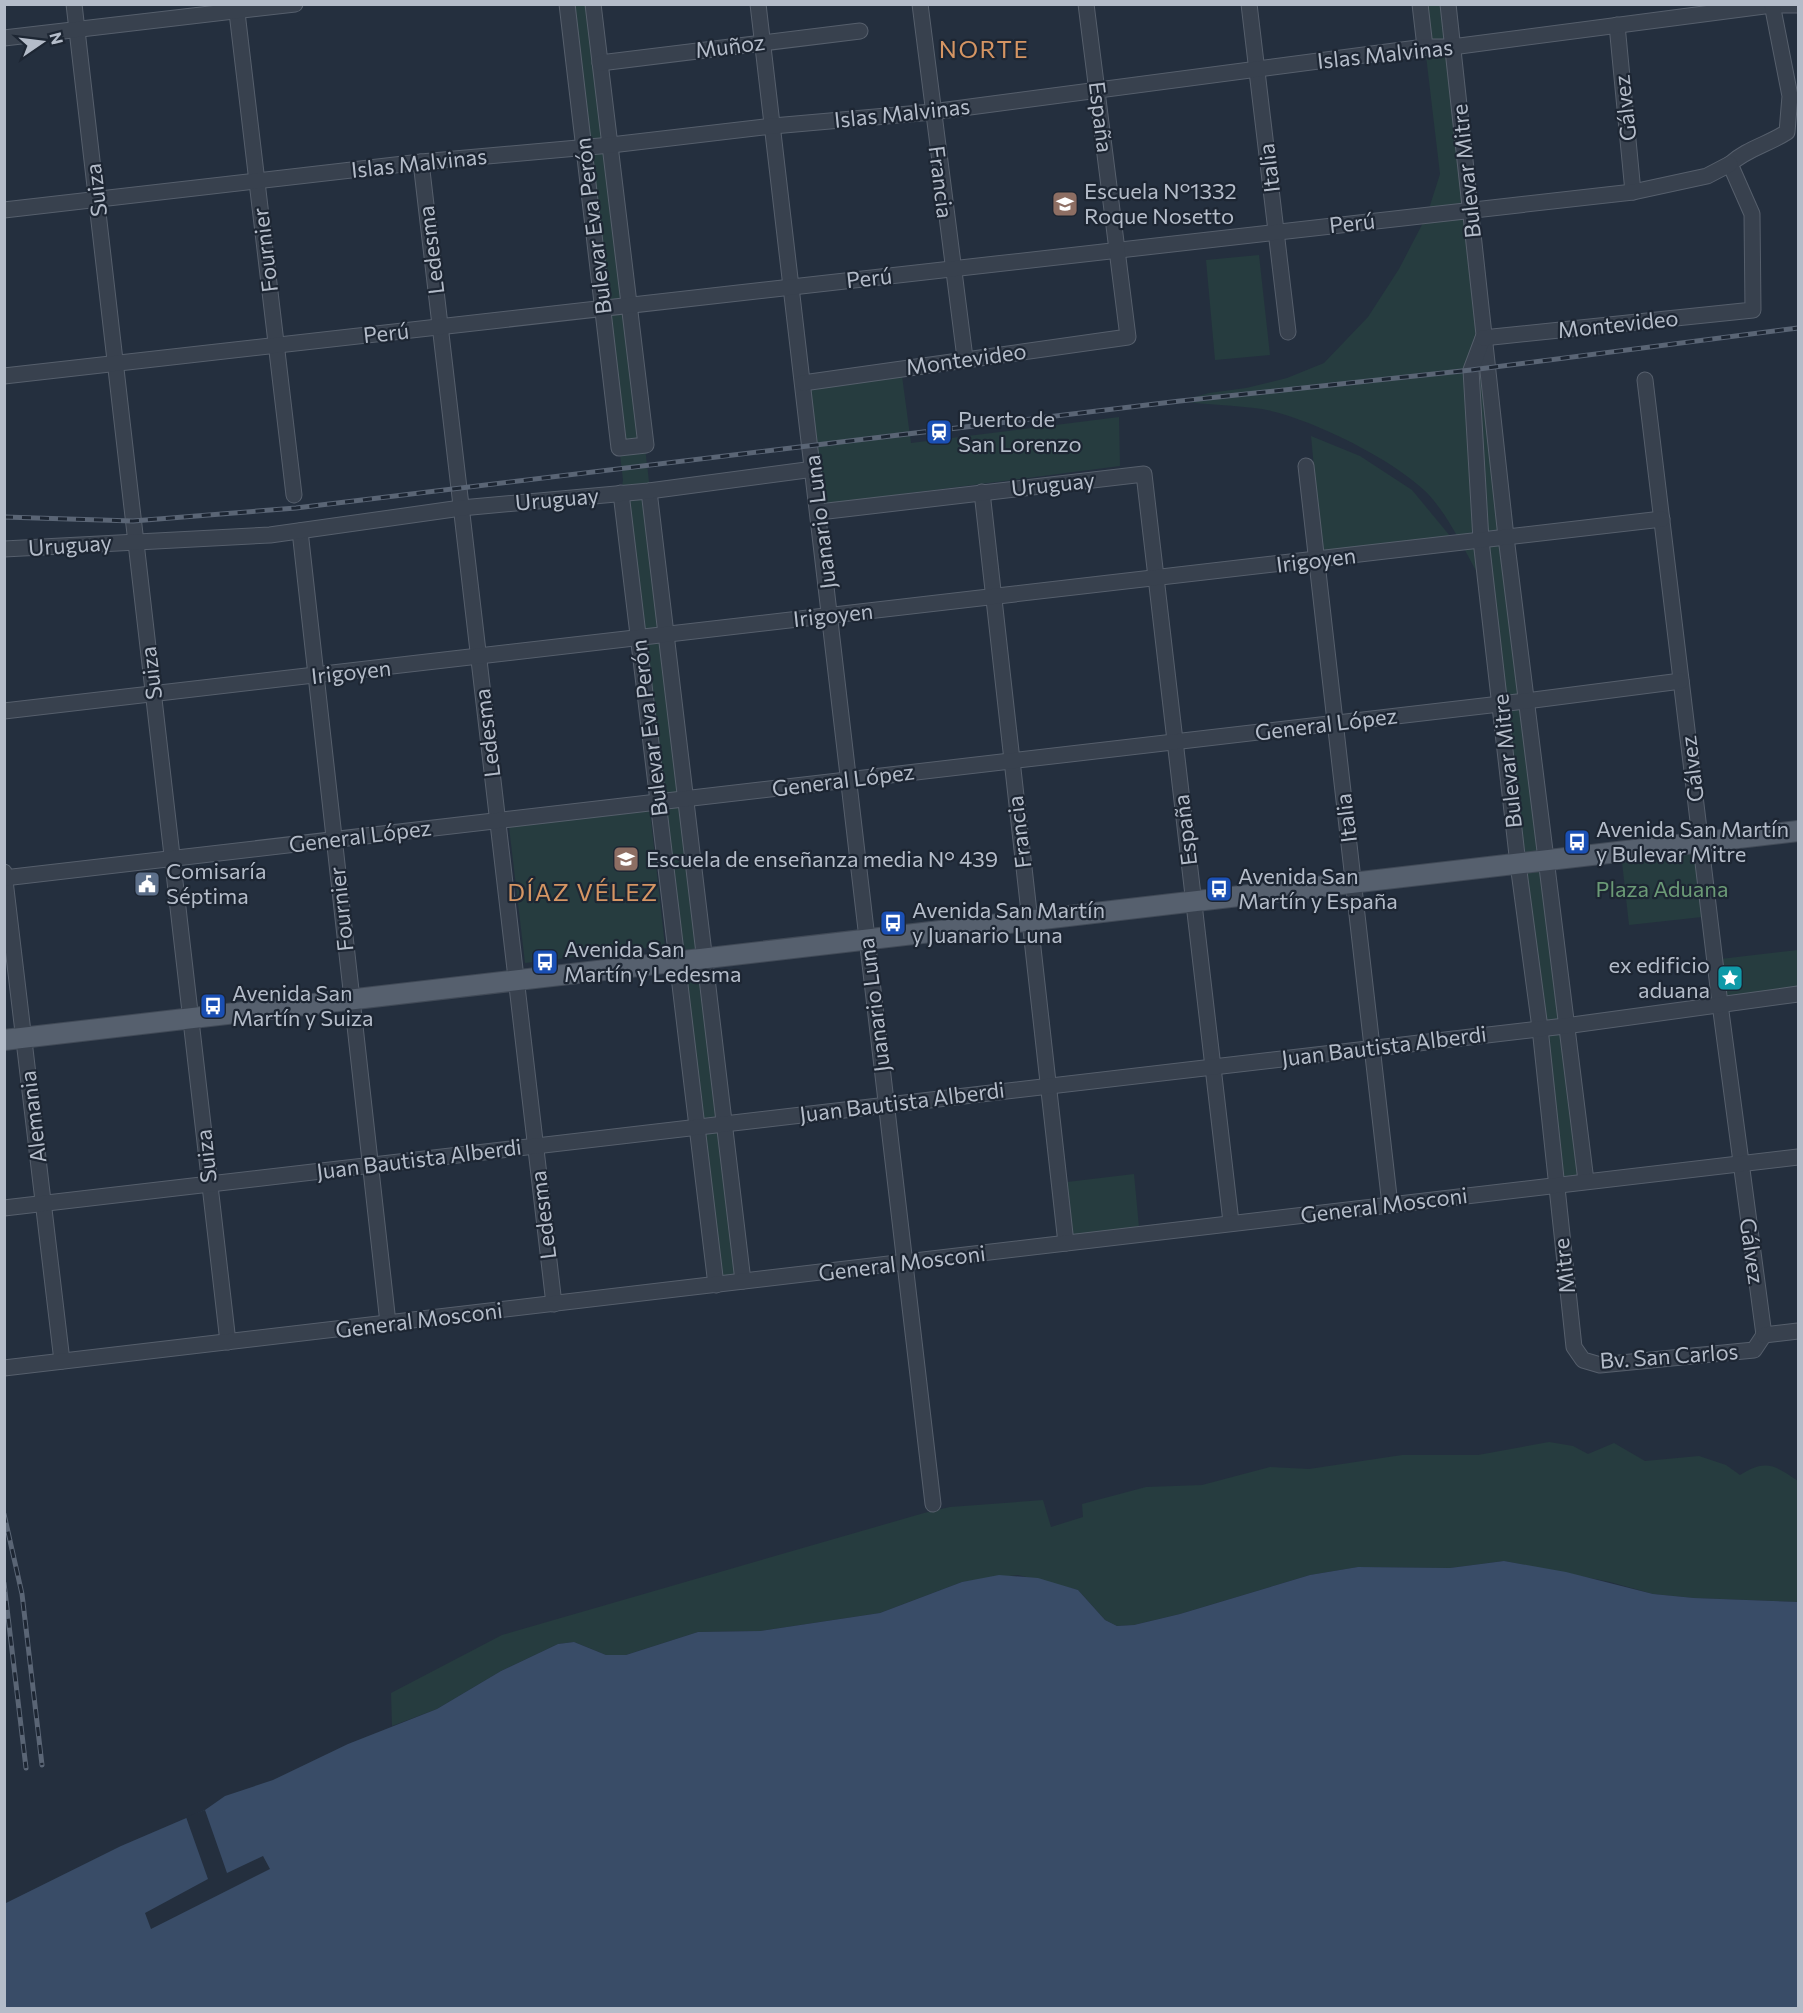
<svg xmlns="http://www.w3.org/2000/svg" width="1803" height="2013" font-family="Commissioner,sans-serif">
  <rect width="100%" height="100%" fill="#242f3e"/>
  <g fill="#263c3f">
    <polygon points="567,5 593,5 743,1281 716,1285 621,493 623,480"/>
    <path d="M1420 5H1448L1586 1181 1555 1184 1478 574C1462 546 1447 512 1424 490 1389 457 1308 417 1262 409 1235 405 1207 405 1180 401L1209 393 1246 388 1287 378 1324 363 1368 317 1399 269 1427 215 1440 174Z"/>
    <polygon points="1259,255 1270,355 1215,360 1206,260"/>
    <polygon points="902,376 911,443 1119,417 1120,466 825,504 810,390"/>
    <polygon points="1311,436 1360,456 1412,490 1450,536 1322,553"/>
    <polygon points="650,811 665,946 525,963 509,827"/>
    <polygon points="1695,853 1702,917 1629,925 1622,862"/>
    <polygon points="1798,950 1798,990 1726,999 1720,959"/>
    <polygon points="1134,1174 1139,1227 1073,1235 1067,1182"/>
    <path d="M1549 1442 1573 1446 1588 1454 1614 1443 1645 1461 1699 1456 1726 1465 1740 1475C1766 1459 1774 1465 1798 1481V1602L1694 1598 1653 1594 1610 1582 1504 1561 1450 1568 1358 1567 1310 1575 1180 1614 1134 1625 1117 1626 1105 1620 1078 1590 1018 1575 962 1582 880 1613 760 1631 698 1632 626 1655H606L574 1642 558 1644 501 1671 437 1709 392 1726 391 1693 502 1635 924 1513 950 1507 1043 1500 1051 1527 1083 1517 1082 1504 1146 1487 1202 1485 1270 1467 1309 1469 1402 1455H1478Z"/>
  </g>
  <polygon fill="#394c67" points="1504,1561 1566,1572 1653,1594 1694,1598 1798,1602 1798,2008 5,2008 4,1904 121,1846 205,1810 225,1796 273,1780 348,1744 437,1709 501,1671 558,1644 574,1642 606,1655 626,1655 698,1632 760,1631 880,1613 962,1582 999,1575 1038,1578 1078,1590 1105,1620 1117,1626 1134,1625 1180,1614 1310,1575 1358,1567 1450,1568"/>
  <polygon fill="#242f3e" points="205,1810 227,1873 263,1856 270,1869 151,1929 145,1913 208,1879 186,1817"/>
  <g fill="none" stroke-linecap="round" stroke-linejoin="round">
    <defs>
      <g id="minor">
        <polyline points="74,4 228,1342"/>
        <polyline points="236,4 294,495"/>
        <polyline points="567,4 619,448 646,445 593,4"/>
        <polyline points="758,4 933,1504"/>
        <polyline points="920,4 965,358"/>
        <polyline points="1249,4 1288,332"/>
        <polyline points="1420,4 1425,47"/>
        <polyline points="1448,4 1506,537 1586,1181"/>
        <polyline points="1617,25 1633,192"/>
        <polyline points="4,38 295,4"/>
        <polyline points="600,63 860,31"/>
        <polyline points="421,162 554,1304"/>
        <polyline points="4,210 421,162 611,145 773,126 932,112 1425,47 1452,47 1772,5 1798,5"/>
        <polyline points="1483,338 1471,370 1481,540 1518,864 1540,1028 1574,1347 1583,1360 1600,1365 1754,1350 1764,1335"/>
        <path d="M1483 338 1753 310 1752 214 1730 164C1748 148 1767 145 1787 132L1790 96 1772 4"/>
        <polyline points="4,376 1633,192 1707,176 1730,164"/>
        <polyline points="1645,380 1720,1004 1764,1335"/>
        <polyline points="803,383 1128,337 1086,4"/>
        <polyline points="1306,466 1390,1205"/>
        <polyline points="649,491 743,1281"/>
        <polyline points="982,492 1066,1243"/>
        <polyline points="621,493 716,1285"/>
        <polyline points="819,512 1144,474 1231,1222"/>
        <polyline points="300,531 388,1323"/>
        <polyline points="4,549 270,535 461,508 649,491 814,469"/>
        <polyline points="4,711 1662,519"/>
        <polyline points="4,872 62,1361"/>
        <polyline points="4,878 1526,701 1681,681"/>
        <polyline points="4,1208 1565,1026 1798,994"/>
        <polyline points="1764,1335 1798,1331"/>
        <polyline points="4,1368 1798,1157"/>
      </g>
      <polyline id="major" points="4,1040 1798,831"/>
    </defs>
    <use href="#minor" stroke="#565f6c" stroke-width="17"/>
    <use href="#major" stroke="#414a57" stroke-width="22"/>
    <use href="#minor" stroke="#38414e" stroke-width="15"/>
    <use href="#major" stroke="#56606e" stroke-width="20"/>
    <defs>
      <g id="rail">
        <polyline points="4,517 133,521 296,508 1180,401 1471,370 1798,328"/>
        <polyline points="4,1514 22,1594 42,1765"/>
        <polyline points="4,1583 26,1768"/>
      </g>
    </defs>
    <use href="#rail" stroke="#5a6575" stroke-width="5"/>
    <use href="#rail" stroke="#1d2633" stroke-width="3" stroke-dasharray="9" stroke-linecap="butt"/>
  </g>
  <defs>
    <symbol id="school-square" viewBox="-11 -11 22 22"><rect x="-9" y="-9" width="18" height="18" rx="4" fill="#8d6e63" stroke="#1d2633"/><path d="M0-5L7-2L0 1L-7-2ZM-4 1L0 2.5L4 1V4Q0 6-4 4Z" fill="#fff"/></symbol>
    <symbol id="station-square" viewBox="-11 -11 22 22"><rect x="-9" y="-9" width="18" height="18" rx="4" fill="#1a4fb4" stroke="#1d2633"/><path d="M-3-6H3Q5-6 5-4V2Q5 4 3 4L4.5 6H3L1.5 4h-3L-3 6H-4.5L-3 4Q-5 4-5 2V-4Q-5-6-3-6ZM-3.5-4v3h7v-3ZM-3.5 1v1.5H-2V1ZM2 1v1.5H3.5V1Z" fill="#fff"/></symbol>
    <symbol id="bus-square" viewBox="-11 -11 22 22"><rect x="-9" y="-9" width="18" height="18" rx="4" fill="#1a4fb4" stroke="#1d2633"/><path d="M-5-6H5V4H4V6H2V4H-2V6H-4V4H-5ZM-3.5-4V0h7V-4ZM-3.5 1.2v1.5H-2V1.2ZM2 1.2v1.5H3.5V1.2Z" fill="#fff"/></symbol>
    <symbol id="university-square" viewBox="-11 -11 22 22"><rect x="-9" y="-9" width="18" height="18" rx="4" fill="#8d6e63" stroke="#1d2633"/><path d="M0-5L7-2L0 1L-7-2ZM-4 1L0 2.5L4 1V4Q0 6-4 4Z" fill="#fff"/></symbol>
    <symbol id="civic-square" viewBox="-11 -11 22 22"><rect x="-9" y="-9" width="18" height="18" rx="4" fill="#5c6f8a" stroke="#1d2633"/><path d="M-.6-6.5H3V-4.5H.6V-3L4-1V1h2V6H-6V1h2V-1L-.6-3ZM-1.2 2.5V6h2.4V2.5Z" fill="#fff"/></symbol>
    <symbol id="sight-square" viewBox="-11 -11 22 22"><rect x="-9" y="-9" width="18" height="18" rx="4" fill="#0f9aa8" stroke="#1d2633"/><path d="M0-6L1.8-2.2L6-1.7L2.9 1.2L3.7 5.4L0 3.3L-3.7 5.4L-2.9 1.2L-6-1.7L-1.8-2.2Z" fill="#fff"/></symbol>
  </defs>
  <g fill-rule="evenodd">
    <use href="#school-square" x="1050" y="189" width="30" height="30"/>
    <use href="#station-square" x="924" y="417" width="30" height="30"/>
    <use href="#bus-square" x="1562" y="827" width="30" height="30"/>
    <use href="#university-square" x="611" y="844" width="30" height="30"/>
    <use href="#civic-square" x="132" y="869" width="30" height="30"/>
    <use href="#bus-square" x="1204" y="874" width="30" height="30"/>
    <use href="#bus-square" x="878" y="908" width="30" height="30"/>
    <use href="#bus-square" x="530" y="947" width="30" height="30"/>
    <use href="#sight-square" x="1715" y="963" width="30" height="30"/>
    <use href="#bus-square" x="198" y="991" width="30" height="30"/>
  </g>
  <g text-anchor="middle" stroke-width="4.5" stroke-linejoin="round" paint-order="stroke">
    <g font-size="22" fill="#b4bcc9" stroke="#1d2633">
      <text transform="translate(730 46) rotate(-7)" y="8">Muñoz</text>
      <text transform="translate(1385 54) rotate(-6)" y="8">Islas Malvinas</text>
      <text transform="translate(1625 108) rotate(-96)" y="8">Gálvez</text>
      <text transform="translate(902 113) rotate(-6)" y="8">Islas Malvinas</text>
      <text transform="translate(1101 117) rotate(83)" y="8">España</text>
      <text transform="translate(419 163) rotate(-6)" y="8">Islas Malvinas</text>
      <text transform="translate(1269 168) rotate(-97)" y="8">Italia</text>
      <text transform="translate(1466 171) rotate(-96)" y="8">Bulevar Mitre</text>
      <text transform="translate(941 182) rotate(83)" y="8">Francia</text>
      <text transform="translate(96 190) rotate(-97)" y="8">Suiza</text>
      <text transform="translate(1352 223) rotate(-6)" y="8">Perú</text>
      <text transform="translate(593 226) rotate(-97)" y="8">Bulevar Eva Perón</text>
      <text transform="translate(265 250) rotate(-97)" y="8">Fournier</text>
      <text transform="translate(431 250) rotate(-97)" y="8">Ledesma</text>
      <text transform="translate(869 278) rotate(-6)" y="8">Perú</text>
      <text transform="translate(1618 324) rotate(-6)" y="8">Montevideo</text>
      <text transform="translate(386 333) rotate(-6)" y="8">Perú</text>
      <text transform="translate(966 359) rotate(-8)" y="8">Montevideo</text>
      <text transform="translate(1053 484) rotate(-6)" y="8">Uruguay</text>
      <text transform="translate(557 499) rotate(-5)" y="8">Uruguay</text>
      <text transform="translate(820 522) rotate(-97)" y="8">Juanario Luna</text>
      <text transform="translate(70 545) rotate(-4)" y="8">Uruguay</text>
      <text transform="translate(1316 560) rotate(-7)" y="8">Irigoyen</text>
      <text transform="translate(833 615) rotate(-6)" y="8">Irigoyen</text>
      <text transform="translate(351 672) rotate(-6)" y="8">Irigoyen</text>
      <text transform="translate(151 673) rotate(-97)" y="8">Suiza</text>
      <text transform="translate(1326 724) rotate(-7)" y="8">General López</text>
      <text transform="translate(649 728) rotate(-97)" y="8">Bulevar Eva Perón</text>
      <text transform="translate(487 733) rotate(-97)" y="8">Ledesma</text>
      <text transform="translate(1507 761) rotate(-96)" y="8">Bulevar Mitre</text>
      <text transform="translate(1692 769) rotate(-97)" y="8">Gálvez</text>
      <text transform="translate(843 780) rotate(-7)" y="8">General López</text>
      <text transform="translate(1346 818) rotate(-97)" y="8">Italia</text>
      <text transform="translate(1185 830) rotate(-97)" y="8">España</text>
      <text transform="translate(1019 832) rotate(-97)" y="8">Francia</text>
      <text transform="translate(360 836) rotate(-7)" y="8">General López</text>
      <text transform="translate(341 909) rotate(-96)" y="8">Fournier</text>
      <text transform="translate(874 1005) rotate(-97)" y="8">Juanario Luna</text>
      <text transform="translate(1384 1046) rotate(-7)" y="8">Juan Bautista Alberdi</text>
      <text transform="translate(902 1102) rotate(-7)" y="8">Juan Bautista Alberdi</text>
      <text transform="translate(33 1117) rotate(-97)" y="8">Alemania</text>
      <text transform="translate(206 1156) rotate(-96)" y="8">Suiza</text>
      <text transform="translate(419 1159) rotate(-7)" y="8">Juan Bautista Alberdi</text>
      <text transform="translate(1384 1205) rotate(-7)" y="8">General Mosconi</text>
      <text transform="translate(543 1215) rotate(-97)" y="8">Ledesma</text>
      <text transform="translate(1752 1251) rotate(82)" y="8">Gálvez</text>
      <text transform="translate(902 1263) rotate(-7)" y="8">General Mosconi</text>
      <text transform="translate(1564 1266) rotate(-97)" y="8">Mitre</text>
      <text transform="translate(419 1320) rotate(-7)" y="8">General Mosconi</text>
      <text transform="translate(1669 1356) rotate(-4)" y="8">Bv. San Carlos</text>
    </g>
    <g font-size="22" fill="#b4bcc9" stroke="#1d2633" text-anchor="start">
      <text x="1084" y="199">Escuela N°1332<tspan x="1084" dy="25">Roque Nosetto</tspan></text>
      <text x="958" y="427">Puerto de<tspan x="958" dy="25">San Lorenzo</tspan></text>
      <text x="1596" y="837">Avenida San Martín<tspan x="1596" dy="25">y Bulevar Mitre</tspan></text>
      <text x="646" y="867">Escuela de enseñanza media N° 439</text>
      <text x="166" y="879">Comisaría<tspan x="166" dy="25">Séptima</tspan></text>
      <text x="1238" y="884">Avenida San<tspan x="1238" dy="25">Martín y España</tspan></text>
      <text x="912" y="918">Avenida San Martín<tspan x="912" dy="25">y Juanario Luna</tspan></text>
      <text x="564" y="957">Avenida San<tspan x="564" dy="25">Martín y Ledesma</tspan></text>
      <text x="1710" y="973" text-anchor="end">ex edificio<tspan x="1710" dy="25">aduana</tspan></text>
      <text x="232" y="1001">Avenida San<tspan x="232" dy="25">Martín y Suiza</tspan></text>
    </g>
    <g font-size="22" fill="#6b9a76" stroke="#1d2633">
      <text x="1662" y="897">Plaza Aduana</text>
    </g>
    <g font-size="24" letter-spacing="1.5" fill="#d59563" stroke="#1d2633">
      <text x="984" y="58">NORTE</text>
      <text x="583" y="901">DÍAZ VÉLEZ</text>
    </g>
  </g>
  <rect width="1803" height="2013" fill="none" stroke="#b4bcc9" stroke-width="12"/>
  <g transform="translate(42 42) rotate(76)" stroke="#1d2633" stroke-width="4.5" paint-order="stroke">
  <path d="M0-4.5L10 22L0 15L-10 22Z" fill="#b4bcc9"/>
  <text y="-9" font-size="16" font-weight="bold" text-anchor="middle" fill="#b4bcc9">N</text>
  </g>
</svg>
